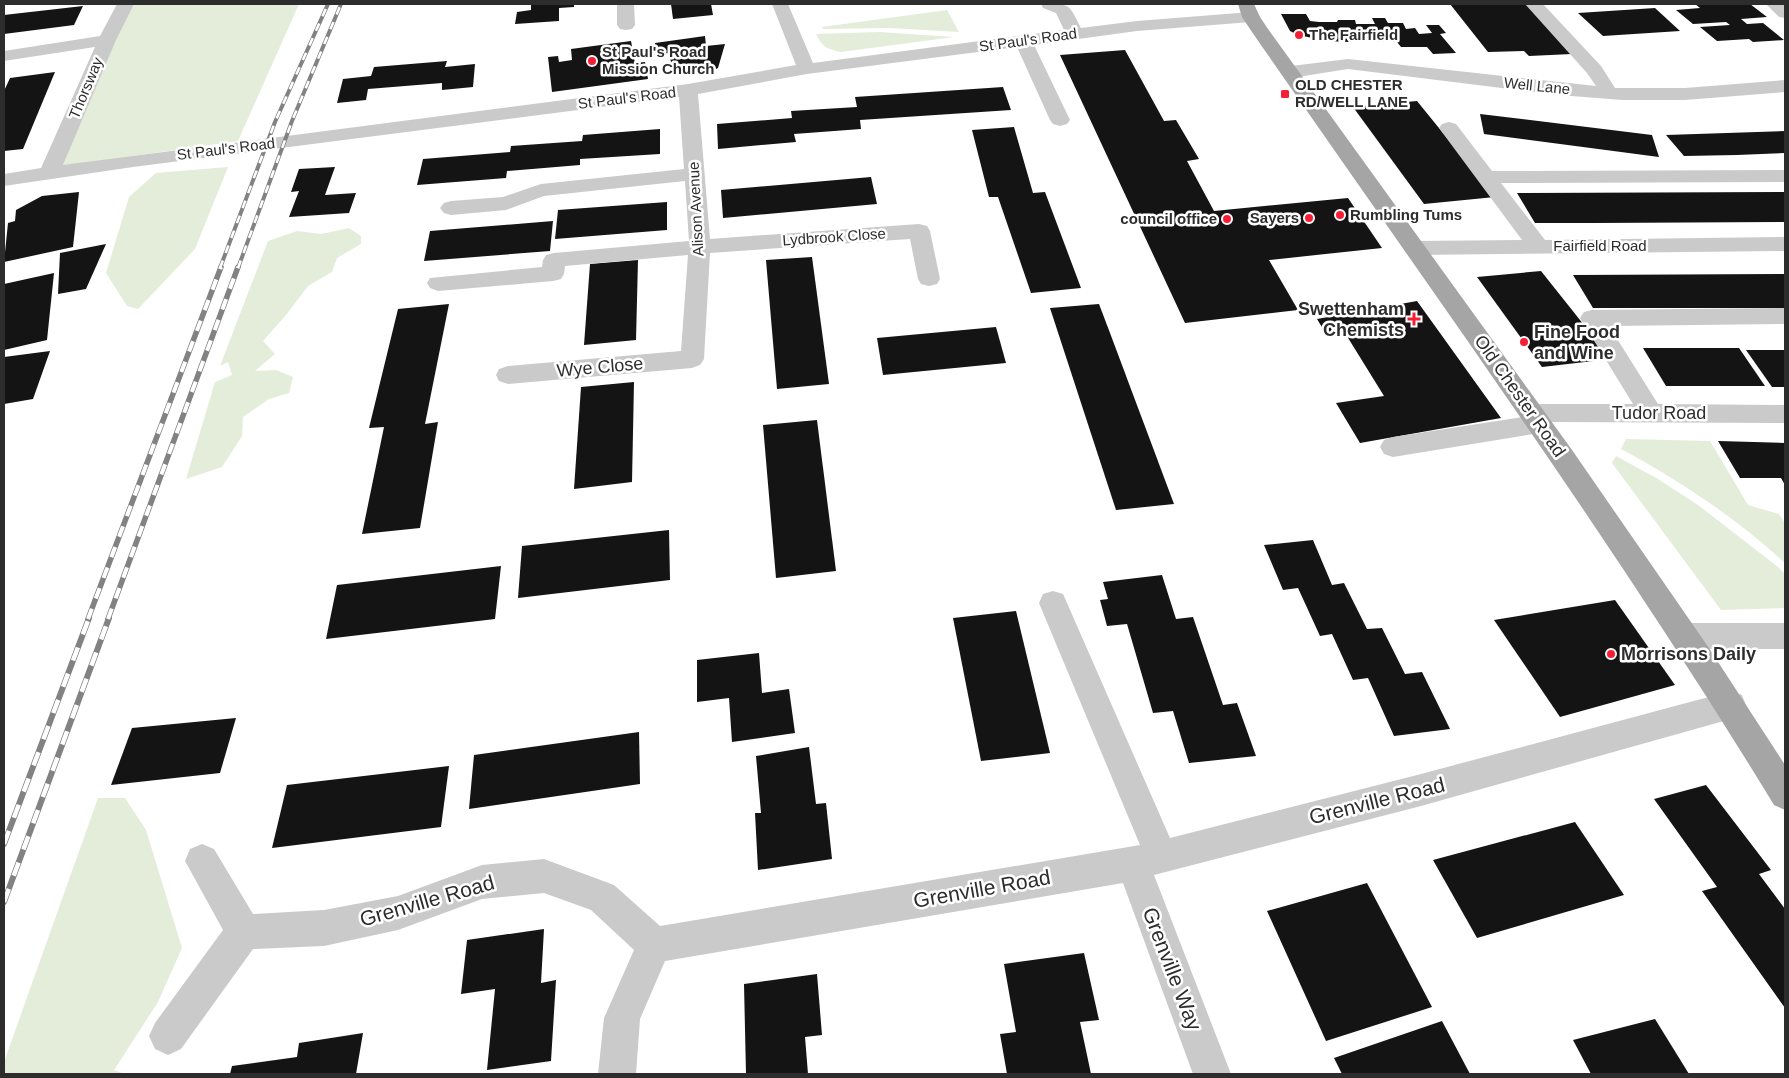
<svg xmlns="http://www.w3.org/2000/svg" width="1789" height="1078" font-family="Arial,sans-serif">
  <rect width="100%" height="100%" fill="#fff"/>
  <g fill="#e4edd9">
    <polygon points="128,4 299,4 238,141 63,166 110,41"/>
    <polygon points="947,10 959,32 889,28 823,29 822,27"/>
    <path d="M879 32 954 37 841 52C827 49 822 47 816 34Z"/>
    <polygon points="228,167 195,249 138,309 127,306 106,273 129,197 156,173"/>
    <polygon points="349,228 361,236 361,244 337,258 332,272 308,286 286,315 263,341 275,354 255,371 276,370 293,377 289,393 269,399 243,417 242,436 222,467 186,479 215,382 232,375 228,362 220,366 268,241 297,231 321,234"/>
    <path d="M1626 439 1710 441 1748 505 1779 514 1785 523V563C1736 518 1679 480 1621 449Z"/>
    <polygon points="1616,456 1658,479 1698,505 1778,567 1785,574 1785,608 1721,610 1612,463"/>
    <polygon points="98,798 125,798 146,830 182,948 158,1002 114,1070 125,1074 4,1074 4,1062"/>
  </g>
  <g fill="#141414">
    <polygon points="531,4 574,4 574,7 559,8 559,21 515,24 517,12 531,10"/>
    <polygon points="671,4 711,4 713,15 673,19"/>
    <polygon points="1450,4 1528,4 1572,54 1529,56 1524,51 1488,52"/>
    <polygon points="1695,4 1750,4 1767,17 1741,19 1747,24 1763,23 1784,40 1753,42 1749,39 1717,41 1700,27 1730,25 1726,22 1693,24 1676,10 1700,8"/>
    <polygon points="83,6 74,25 4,34 4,15"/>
    <polygon points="1655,8 1680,31 1603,36 1578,13"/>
    <polygon points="1281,14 1306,14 1310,21 1319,22 1337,22 1338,20 1355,20 1356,24 1375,24 1372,18 1385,18 1388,23 1403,23 1406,29 1415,28 1419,34 1432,33 1426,25 1439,25 1446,33 1440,34 1456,53 1433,54 1427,47 1401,47 1397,42 1373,42 1370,37 1345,36 1349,42 1327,41 1298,35 1290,31"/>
    <polygon points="705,36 706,46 725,44 718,68 712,71 674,76 669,53 657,55 655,43"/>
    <polygon points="631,41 635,63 645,62 648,79 552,92 548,57 558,56 559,62 572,60 571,49"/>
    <polygon points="1125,50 1164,121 1176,120 1199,159 1187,161 1214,211 1348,198 1382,248 1269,260 1298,310 1185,323 1060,55"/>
    <polygon points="447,61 445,67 475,64 473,87 442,90 442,83 368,89 366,100 337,103 343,79 371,76 374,67"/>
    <polygon points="55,72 23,149 4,151 4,91 10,78"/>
    <polygon points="1003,87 1011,110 860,120 861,129 794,134 796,142 718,149 717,124 792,118 791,111 857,107 855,97"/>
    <polygon points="1417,101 1495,197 1424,204 1353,107"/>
    <polygon points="1480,114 1652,135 1659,157 1484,134"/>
    <polygon points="1014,127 1033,193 1045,192 1081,288 1031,293 998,197 989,197 972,130"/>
    <polygon points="660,129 660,154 580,159 580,165 507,171 506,178 417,185 423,159 510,152 511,146 582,141 583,135"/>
    <polygon points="1785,131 1785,153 1737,155 1684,156 1666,135"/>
    <polygon points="335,167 325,195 356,193 349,213 289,217 299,191 291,192 299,169"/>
    <polygon points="871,177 877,204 723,218 721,190"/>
    <polygon points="79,192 73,247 4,262 8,223 15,221 16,210 42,196"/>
    <polygon points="1785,192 1785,222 1594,223 1535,223 1517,193"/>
    <polygon points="667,202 667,230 555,239 558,210"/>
    <polygon points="553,221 550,251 424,261 430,231"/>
    <polygon points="106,244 86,289 58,294 60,253"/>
    <polygon points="812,257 829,384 777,389 766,260"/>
    <polygon points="638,260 636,340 584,345 590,264"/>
    <polygon points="1541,271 1611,359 1542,367 1477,277"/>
    <polygon points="54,273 47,340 4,350 4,284"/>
    <polygon points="1785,274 1785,308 1593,308 1573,275"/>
    <polygon points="1417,301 1501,418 1360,443 1336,403 1384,396 1345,333 1326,334 1317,319"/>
    <polygon points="449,304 425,424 438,422 420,528 362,534 384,427 369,428 398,309"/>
    <polygon points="1099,304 1110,333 1174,504 1116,510 1050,308"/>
    <polygon points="996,327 1006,363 883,375 877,338"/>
    <polygon points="1643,348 1739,348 1765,386 1666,386"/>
    <polygon points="1746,350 1785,350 1785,387 1772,387"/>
    <polygon points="50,351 33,399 4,404 4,357"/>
    <polygon points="634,382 632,482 574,489 581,387"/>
    <polygon points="817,420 836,571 776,578 763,425"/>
    <polygon points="1718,441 1785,443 1785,485 1781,478 1740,478"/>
    <polygon points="669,530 670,580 518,598 522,546"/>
    <polygon points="1313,540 1332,585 1344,583 1367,629 1382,628 1405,674 1422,672 1450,729 1394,736 1368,678 1353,680 1332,634 1320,636 1298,588 1283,590 1264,545"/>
    <polygon points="501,566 495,619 326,639 337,585"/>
    <polygon points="1162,575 1176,619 1193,617 1223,705 1237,703 1256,756 1189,763 1173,711 1153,713 1127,624 1107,626 1100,600 1108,599 1103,582"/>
    <polygon points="1615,600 1675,685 1560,717 1494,620"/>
    <polygon points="1016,611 1050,753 981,761 953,618"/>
    <polygon points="759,653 762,693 789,689 795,733 732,742 729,698 697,702 697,660"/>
    <polygon points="236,718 220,773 111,785 132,728"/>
    <polygon points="639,732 640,784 469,809 474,755"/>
    <polygon points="809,747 816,804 826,803 832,859 758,870 755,813 761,813 756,756"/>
    <polygon points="449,766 441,827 272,848 287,785"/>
    <polygon points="1706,785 1771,870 1759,874 1785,909 1785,1008 1702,891 1717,887 1654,799"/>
    <polygon points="1575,822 1624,895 1477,938 1433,860"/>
    <polygon points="1367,883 1432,1007 1326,1041 1267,911"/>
    <polygon points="544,929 541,983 556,980 551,1061 487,1070 495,989 461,994 467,940"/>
    <polygon points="1084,953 1099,1020 1080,1022 1091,1074 1007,1074 1000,1034 1016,1032 1004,964"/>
    <polygon points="817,974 822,1035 805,1037 808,1074 746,1074 744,984"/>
    <polygon points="1655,1019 1689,1074 1591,1074 1573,1040"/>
    <polygon points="1442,1021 1470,1074 1342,1074 1334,1058"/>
    <polygon points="363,1033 356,1074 230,1074 232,1066 297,1057 299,1043"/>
  </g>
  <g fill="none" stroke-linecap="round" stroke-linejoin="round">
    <g fill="#cacaca" fill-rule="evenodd">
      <path d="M117 4H134L116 40 63 165 688 84 796 65 772 4H788L813 63 1064 30 1056 13 1043 8 1041 4C1070 4 1068 2 1081 28L1137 21 1251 12 1257 13 1260 17 1257 21 1251 22 1137 31 1034 45 1070 120 1067 124 1060 126 1053 124 1050 120 1017 47 807 74 698 94 710 239 919 224 927 226 930 231 940 279 937 284 929 286 921 284 918 279 910 239 710 253 704 359 700 365 692 368 508 384 499 381 496 375 499 369 508 366 681 351 688 255 565 266 564 274 561 279 553 281 438 291 430 288 427 283 430 278 542 267 543 260 546 255 554 253 689 241 685 181 544 196 506 210 451 215 444 213 440 208 444 203 451 201 503 197 541 184 684 169 679 97 133 167 4 186V174L41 168 95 47 4 61V51L100 36Z"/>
      <polygon points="617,4 634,4 635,25 632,29 626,30 620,29 617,25"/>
      <polygon points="1525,4 1543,4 1601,66 1615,88 1685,88 1785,80 1785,92 1685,100 1622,100 1559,95 1348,69 1291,78 1285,76 1282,72 1285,68 1291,66 1348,59 1596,86 1587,73"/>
      <polygon points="1766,4 1784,4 1785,18 1779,17"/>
      <polygon points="1449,122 1456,124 1492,171 1785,170 1785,182 1501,183 1545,240 1785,237 1785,251 1414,255 1406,253 1403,248 1406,243 1414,241 1522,240 1439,128 1442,124"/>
      <polygon points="1785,308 1785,324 1609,326 1658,404 1785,405 1785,423 1552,422 1549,431 1540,433 1393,457 1384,454 1380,447 1384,440 1393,437 1523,417 1520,413 1524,406 1533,404 1633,404 1580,318 1584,312 1592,310"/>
      <polygon points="1053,591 1063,594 1067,603 1170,838 1421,774 1731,691 1742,695 1746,705 1742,715 1731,719 1421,806 1154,875 1231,1074 1193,1074 1123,883 665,961 640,1019 636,1074 598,1074 604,1018 634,950 591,910 544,893 482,899 398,930 324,946 253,949 181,1049 168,1055 155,1049 149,1036 155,1023 223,930 185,861 190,849 202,844 214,849 253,914 324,910 398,896 482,865 544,859 614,885 660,926 1140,845 1039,603 1043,594"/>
      <polygon points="1685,623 1785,623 1785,649 1685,649 1675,645 1670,636 1675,627"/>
    </g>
    <path fill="#a5a5a5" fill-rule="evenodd" d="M1238 4H1254L1260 17 1268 29 1572 450 1709 648 1785 765V810L1774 805C1612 539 1429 288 1252 32L1242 17Z"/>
    <defs>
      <g id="rail-far2">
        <polyline points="220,268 275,122 328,4"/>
        <polyline points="238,268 292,121 341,4"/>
      </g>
      <g id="rail-far1">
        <polyline points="88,619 221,267"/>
        <polyline points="108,619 238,267"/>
      </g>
      <g id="rail">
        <polyline points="4,844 89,618"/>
        <polyline points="4,902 109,618"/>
      </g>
    </defs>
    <use href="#rail-far2" stroke="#828282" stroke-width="4"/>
    <use href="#rail-far1" stroke="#828282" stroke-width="5.5"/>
    <use href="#rail" stroke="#828282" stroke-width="6"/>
    <use href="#rail-far2" stroke="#fff" stroke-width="2.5" stroke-dasharray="8" stroke-linecap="butt"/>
    <use href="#rail-far1" stroke="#fff" stroke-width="4" stroke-dasharray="11" stroke-linecap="butt"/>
    <use href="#rail" stroke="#fff" stroke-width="4.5" stroke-dasharray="14" stroke-linecap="butt"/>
  </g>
  <g fill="#f61e34" stroke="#fff" stroke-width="2">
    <circle cx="1299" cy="35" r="5"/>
    <circle cx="592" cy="61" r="5"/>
    <rect x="1280" y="89" width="10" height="10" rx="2.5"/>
    <circle cx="1340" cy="215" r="5"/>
    <circle cx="1309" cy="218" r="5"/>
    <circle cx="1227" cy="219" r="5"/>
    <path d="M1411.5 311.5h5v5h5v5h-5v5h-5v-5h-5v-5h5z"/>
    <circle cx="1524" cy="342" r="5"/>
    <circle cx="1611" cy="654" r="5"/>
  </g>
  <g text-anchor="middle" stroke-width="5" stroke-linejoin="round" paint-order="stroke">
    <g font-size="15" font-weight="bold" fill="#2d2d2d" stroke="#fff" text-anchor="start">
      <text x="1309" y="40">The Fairfield</text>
      <text x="602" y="57">St Paul's Road<tspan x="602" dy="17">Mission Church</tspan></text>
      <text x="1295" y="90">OLD CHESTER<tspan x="1295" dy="17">RD/WELL LANE</tspan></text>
      <text x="1350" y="220">Rumbling Tums</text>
      <text x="1299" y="223" text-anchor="end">Sayers</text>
      <text x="1217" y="224" text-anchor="end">council office</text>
    </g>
    <g font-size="15" fill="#2d2d2d" stroke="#fff">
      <text transform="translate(1028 40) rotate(-8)" y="5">St Paul's Road</text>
      <text transform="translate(1537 86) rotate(6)" y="5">Well Lane</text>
      <text transform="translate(86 88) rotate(-67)" y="5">Thorsway</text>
      <text transform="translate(627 98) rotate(-7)" y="5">St Paul's Road</text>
      <text transform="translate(226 149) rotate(-7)" y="5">St Paul's Road</text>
      <text transform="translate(696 209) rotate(-93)" y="5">Alison Avenue</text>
      <text transform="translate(834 237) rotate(-4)" y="5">Lydbrook Close</text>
      <text x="1600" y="251">Fairfield Road</text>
    </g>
    <g font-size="18" font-weight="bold" fill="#2d2d2d" stroke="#fff" text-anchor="start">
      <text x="1404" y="315" text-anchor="end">Swettenham<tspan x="1404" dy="21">Chemists</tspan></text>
      <text x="1534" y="338">Fine Food<tspan x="1534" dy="21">and Wine</tspan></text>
      <text x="1621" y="660">Morrisons Daily</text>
    </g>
    <g font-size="18" fill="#2d2d2d" stroke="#fff">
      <text transform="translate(600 367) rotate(-5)" y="6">Wye Close</text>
      <text transform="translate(1520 396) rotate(55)" y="6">Old Chester Road</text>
      <text x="1659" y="419">Tudor Road</text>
    </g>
    <g font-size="21" fill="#2d2d2d" stroke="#fff">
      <text transform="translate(1377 801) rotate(-14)" y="7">Grenville Road</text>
      <text transform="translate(982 889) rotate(-10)" y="7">Grenville Road</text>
      <text transform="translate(427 901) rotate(-16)" y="7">Grenville Road</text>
      <text transform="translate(1172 969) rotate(69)" y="7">Grenville Way</text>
    </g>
  </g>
  <rect width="1789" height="1078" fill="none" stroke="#2d2d2d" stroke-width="10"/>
</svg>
